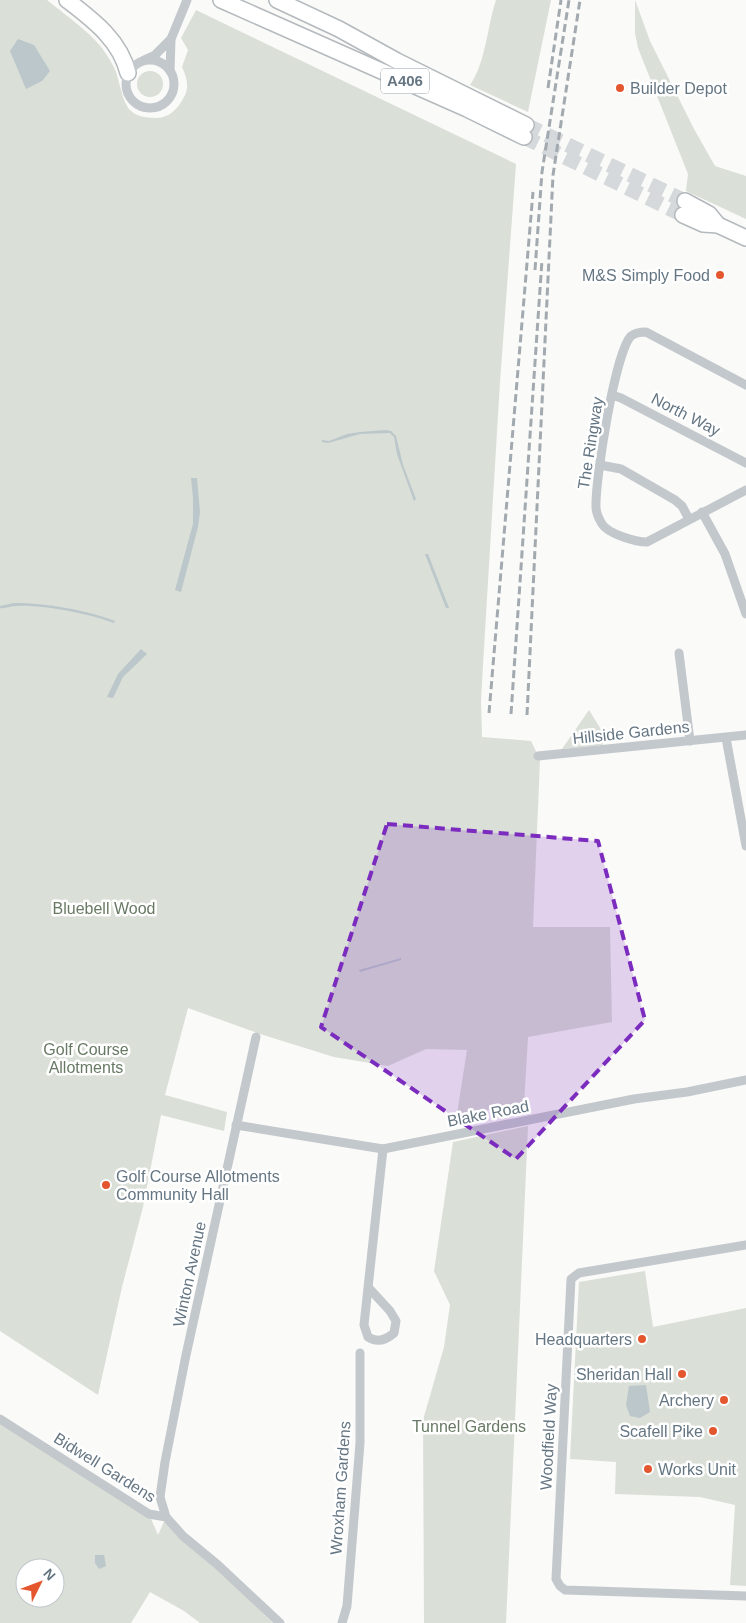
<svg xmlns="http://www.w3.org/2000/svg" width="746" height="1623" font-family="Helvetica,sans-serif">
  <rect width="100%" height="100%" fill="#fafaf8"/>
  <g fill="#dadfd7" fill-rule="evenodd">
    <path d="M0 0H47C62 12 92 34 102 48 108 57 116 68 118 79 125 103 125 118 156 118 168 118 177 110 183 99 190 88 187 78 182 67L188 50 181 38 196 10 516 164 500 382 483 665 481 701 482 737 531 741 540 760 533 927H610L612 1022 528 1037 524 1105 457 1114 467 1050 426 1049 388 1066 334 1057 260 1034 188 1008 165 1095 227 1112 224 1131 161 1115 143 1207 122 1287 98 1395 0 1331Z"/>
    <path d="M496 0H551L528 112 470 85C486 62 487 27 496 0Z"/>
    <polygon points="635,0 650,41 694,129 715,166 746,176 746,219 686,191 688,174 638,48 635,33"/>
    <circle cx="150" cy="84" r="13"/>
    <polygon points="589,710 602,731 603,745 562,749"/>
    <polygon points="528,1126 506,1623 424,1623 423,1420 444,1347 450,1305 434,1271 453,1142"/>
    <polygon points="645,1271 653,1327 746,1308 746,1586 730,1585 735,1505 700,1497 615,1494 616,1462 570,1459 579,1282"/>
    <path d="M0 1419 149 1514 158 1535 166 1517 273 1623H200L184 1611 150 1592 131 1623H0ZM25 1568H55V1598H25Z"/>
  </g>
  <g fill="#bbc7cb">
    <polygon points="18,39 34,45 50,71 42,81 26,89 10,51"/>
    <polygon points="385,430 391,431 396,436 403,465 416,499 414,501 397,454 394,437 390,433 360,434 328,443 322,442 322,440 329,441 347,434 360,432"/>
    <polygon points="191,478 197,478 200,512 198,527 181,592 175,590 193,524 193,498"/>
    <polygon points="425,554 428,554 449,608 446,608"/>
    <path d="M14 603C46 603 86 610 115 621L114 623C91 614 40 604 16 606 10 606 6 609 0 608V606Z"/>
    <polygon points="141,649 147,654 123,677 113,698 107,697 118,674"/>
    <polygon points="401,958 401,960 360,972 359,970"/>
    <polygon points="646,1385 650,1412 640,1418 630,1416 626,1405 629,1386"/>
    <polygon points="95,1555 104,1555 106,1566 99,1569 95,1563"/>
  </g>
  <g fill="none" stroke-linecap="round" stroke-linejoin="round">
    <g stroke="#d5d9db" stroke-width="15" stroke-dasharray="15 8" stroke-linecap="butt">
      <polyline points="526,125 685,201"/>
      <polyline points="524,137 683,215"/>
    </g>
    <defs>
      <g id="highway">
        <path d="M67 0C93 20 120 40 128 73"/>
        <polyline points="221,0 467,109 524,137"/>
        <polyline points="277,0 339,29 397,61 526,125"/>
        <polyline points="685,201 709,214 718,225"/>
        <polyline points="683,215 703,224 718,225 746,238"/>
      </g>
    </defs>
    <use href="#highway" stroke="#b4b9bd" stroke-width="18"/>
    <g stroke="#c3c8cc" stroke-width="9">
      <polyline points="144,60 155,55 171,39"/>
      <circle cx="150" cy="84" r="24"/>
      <polyline points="170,71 171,39 187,0"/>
      <path d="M746 385 646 332C641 332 635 333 631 336 615 352 595 481 596 507 596 513 599 519 602 524 608 534 636 542 647 542L746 490"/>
      <polyline points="612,395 621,398 746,463"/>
      <polyline points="600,465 621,469 675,500 682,506 689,519"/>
      <polyline points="702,512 725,554 746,614"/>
      <polyline points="679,653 690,741"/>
      <polyline points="726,738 746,846"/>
      <polyline points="538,756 746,735"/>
      <polyline points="236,1125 383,1149 634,1099 687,1092 746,1080"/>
      <polyline points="746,1245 579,1273 571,1279 556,1579 560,1586 565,1590 746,1596"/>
      <path d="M368 1287 390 1311 396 1321 394 1333C386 1340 377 1343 368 1337L364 1325 383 1149"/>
      <polyline points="0,1419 149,1514 166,1517 183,1536 218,1565 280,1623"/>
      <polyline points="166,1517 160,1497 165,1462 186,1355 256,1037"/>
      <polyline points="342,1623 347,1606 360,1443 360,1353"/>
    </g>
    <use href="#highway" stroke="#fff" stroke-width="15"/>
    <g stroke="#a2aab0" stroke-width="3" stroke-dasharray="8 4" stroke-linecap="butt">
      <polyline points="548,88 561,0"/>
      <polyline points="535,270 542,172 569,0"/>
      <polyline points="489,713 533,192"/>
      <polyline points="511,714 542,260"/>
      <polyline points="527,715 553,175 580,0"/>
    </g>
  </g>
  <path fill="#7b2cbf" fill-opacity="0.2" stroke="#7b2cbf" stroke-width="4" stroke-dasharray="10 6" stroke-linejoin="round" d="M387 824 598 841 645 1020 516 1159 321 1027Z"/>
  <g fill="#e4572e" stroke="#fff" stroke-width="2">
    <circle cx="620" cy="88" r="5"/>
    <circle cx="720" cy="275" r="5"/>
    <circle cx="106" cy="1185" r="5"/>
    <circle cx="642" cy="1339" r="5"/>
    <circle cx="682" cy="1374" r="5"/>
    <circle cx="724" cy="1400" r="5"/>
    <circle cx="713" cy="1431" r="5"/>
    <circle cx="648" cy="1469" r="5"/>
  </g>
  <g text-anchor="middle" stroke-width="5" stroke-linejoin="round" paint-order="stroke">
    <rect fill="#fff" stroke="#939fa8" stroke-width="1" x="381" y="68.5" width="48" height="25" rx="4"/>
    <g font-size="15" font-weight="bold" fill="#657683">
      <text x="405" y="86">A406</text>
    </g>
    <g font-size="16" fill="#657683" stroke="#fff" text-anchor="end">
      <text x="630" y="94" text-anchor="start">Builder Depot</text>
      <text x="710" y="281">M&amp;S Simply Food</text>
      <text x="116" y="1182" text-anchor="start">Golf Course Allotments<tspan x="116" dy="18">Community Hall</tspan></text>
      <text x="632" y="1345">Headquarters</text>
      <text x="672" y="1380">Sheridan Hall</text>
      <text x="714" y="1406">Archery</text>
      <text x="703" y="1437">Scafell Pike</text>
      <text x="658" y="1475" text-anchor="start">Works Unit</text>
    </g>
    <g font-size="16" fill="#657683" stroke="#fff">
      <text transform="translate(686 414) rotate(27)" y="6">North Way</text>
      <text transform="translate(590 443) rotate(-81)" y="6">The Ringway</text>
      <text transform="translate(631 732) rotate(-6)" y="6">Hillside Gardens</text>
      <text transform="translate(488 1113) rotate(-11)" y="6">Blake Road</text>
      <text transform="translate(189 1274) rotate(-78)" y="6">Winton Avenue</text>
      <text transform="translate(548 1437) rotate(-87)" y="6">Woodfield Way</text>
      <text transform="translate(105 1467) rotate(32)" y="6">Bidwell Gardens</text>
      <text transform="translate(340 1488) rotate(-86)" y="6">Wroxham Gardens</text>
    </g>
    <g font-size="16" fill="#687a64" stroke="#fff">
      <text x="104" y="914">Bluebell Wood</text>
      <text x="86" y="1055">Golf Course<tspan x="86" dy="18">Allotments</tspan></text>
      <text x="469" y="1432">Tunnel Gardens</text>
    </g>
  </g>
  <g transform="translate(40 1583) rotate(48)"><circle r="24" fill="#ffffff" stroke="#c1c8cd"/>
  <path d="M0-4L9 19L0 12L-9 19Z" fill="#e4572e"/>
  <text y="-8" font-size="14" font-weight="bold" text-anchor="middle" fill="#657683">N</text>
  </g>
</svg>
